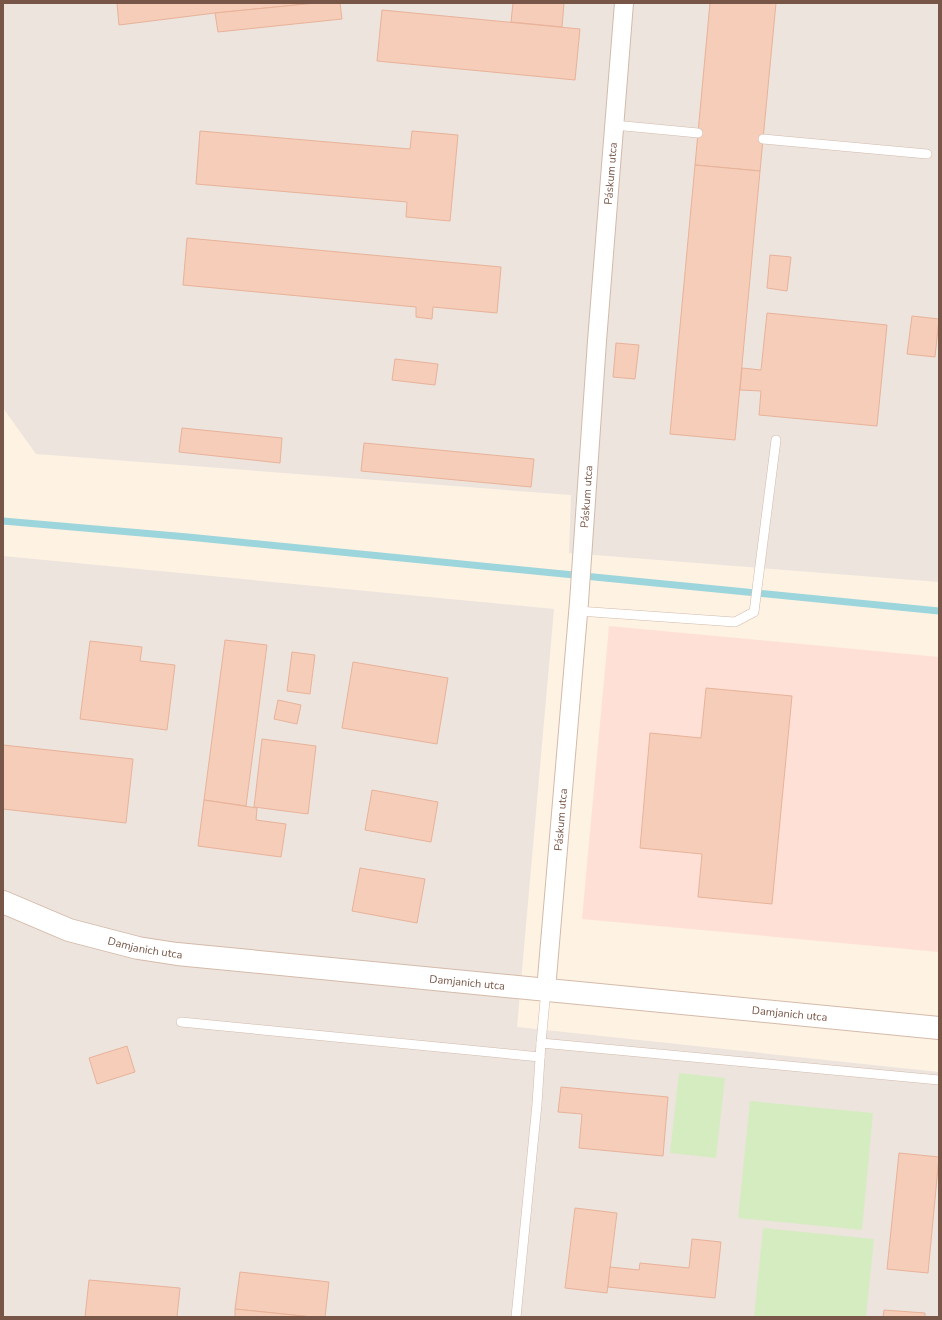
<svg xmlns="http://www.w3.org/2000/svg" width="942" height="1320" font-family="'Nunito Sans',sans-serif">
  <rect width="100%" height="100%" fill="#fef2e3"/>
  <polygon fill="#ffe0d6" points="609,626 939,657 939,952 582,919"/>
  <g fill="#ede4de">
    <polygon points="3,3 939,3 939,582 569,553 571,495 36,454 3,408"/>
    <polygon points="3,556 554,609 517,1027 939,1072 939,1317 3,1317"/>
  </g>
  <g fill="#d5ecc1">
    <polygon points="679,1073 725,1078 716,1158 670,1153"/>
    <polygon points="750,1101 873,1113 862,1230 738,1218"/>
    <polygon points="763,1228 874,1239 866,1317 754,1317"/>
  </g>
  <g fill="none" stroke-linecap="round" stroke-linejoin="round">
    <polyline stroke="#9cd5db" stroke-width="7" points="3,521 188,537 939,611"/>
  </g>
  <g fill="#f5cdb9" stroke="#e8b299">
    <polygon points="117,3 316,3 215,13 119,25"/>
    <polygon points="316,3 340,3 342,19 218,32 215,13"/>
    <polygon points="513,3 564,3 562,27 511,22"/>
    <polygon points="710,3 776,3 760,171 695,165"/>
    <polygon points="382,10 580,29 575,80 377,61"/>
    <polygon points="200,131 410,149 412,131 458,135 450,221 406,217 407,202 196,184"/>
    <polygon points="695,165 760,171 735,440 670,434"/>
    <polygon points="187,238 501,267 497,313 433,307 432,319 416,317 416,307 183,285"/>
    <polygon points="770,255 791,257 787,291 767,288"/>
    <polygon points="767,313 887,325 877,426 759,415 761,391 740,390 742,368 761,370"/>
    <polygon points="912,316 939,319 935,357 907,354"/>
    <polygon points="616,343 639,345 635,379 613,377"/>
    <polygon points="395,359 438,364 435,385 392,380"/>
    <polygon points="182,428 282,438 280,463 179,452"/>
    <polygon points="364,443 534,459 531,487 361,471"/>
    <polygon points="225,640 267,645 246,806 204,800"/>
    <polygon points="90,641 142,647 140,661 175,665 167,730 80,719"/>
    <polygon points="292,652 315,655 310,694 287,691"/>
    <polygon points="353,662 448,678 437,744 342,728"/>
    <polygon points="706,688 792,696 772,904 698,897 702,854 640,848 650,733 701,738"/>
    <polygon points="278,700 301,705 297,724 274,719"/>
    <polygon points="262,739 316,746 308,814 254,807"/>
    <polygon points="3,745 133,759 126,823 3,809"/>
    <polygon points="372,790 438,802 431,842 365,830"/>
    <polygon points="204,800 257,808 256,820 286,824 281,857 198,846"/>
    <polygon points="360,868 425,879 417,923 352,911"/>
    <polygon points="127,1046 135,1072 97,1084 89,1058"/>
    <polygon points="561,1087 668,1097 663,1156 579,1148 582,1114 558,1112"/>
    <polygon points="899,1153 939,1157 928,1273 887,1269"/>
    <polygon points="575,1208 617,1213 607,1293 565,1288"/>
    <polygon points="692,1239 721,1242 715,1298 608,1287 610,1267 639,1270 640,1263 689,1268"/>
    <polygon points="240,1272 329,1282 325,1317 312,1317 235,1309"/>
    <polygon points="89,1280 180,1288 177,1317 85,1317"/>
    <polygon points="235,1309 312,1317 235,1317"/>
    <polygon points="884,1310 925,1313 925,1317 883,1317"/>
  </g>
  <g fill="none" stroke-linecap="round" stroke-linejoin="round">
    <defs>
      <g id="service">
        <polyline points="614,125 698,133"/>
        <polyline points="763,139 927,154"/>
        <polyline points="578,611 735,622 754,612 776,440"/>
        <polyline points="546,990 541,1043 939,1080"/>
        <polyline points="181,1022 540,1057"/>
        <polyline points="516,1317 537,1104 541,1043"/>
      </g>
      <g id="minor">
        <path id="s1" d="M546 990 579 602 597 341 624 3"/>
      </g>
      <g id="secondary">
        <path id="s2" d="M3 902 69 930 138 948 177 954 939 1028"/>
      </g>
    </defs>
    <use href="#service" stroke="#d2baab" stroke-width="10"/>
    <use href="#minor" stroke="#d2baab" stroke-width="20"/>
    <use href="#secondary" stroke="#d5baa9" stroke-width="24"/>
    <use href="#service" stroke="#fff" stroke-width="9"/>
    <use href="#minor" stroke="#fff" stroke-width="18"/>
    <use href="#secondary" stroke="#fff" stroke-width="22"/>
  </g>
  <g text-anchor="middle" stroke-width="3.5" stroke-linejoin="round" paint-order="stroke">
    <g font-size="11" fill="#775647" stroke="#fff6eb">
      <text dy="4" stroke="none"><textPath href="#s1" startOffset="819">Páskum utca</textPath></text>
      <text dy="4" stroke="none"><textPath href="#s1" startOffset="495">Páskum utca</textPath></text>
      <text dy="4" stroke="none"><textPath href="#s1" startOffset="171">Páskum utca</textPath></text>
      <text dy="4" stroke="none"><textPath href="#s2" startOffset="150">Damjanich utca</textPath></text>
      <text dy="4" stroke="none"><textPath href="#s2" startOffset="474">Damjanich utca</textPath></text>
      <text dy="4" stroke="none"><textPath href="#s2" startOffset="798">Damjanich utca</textPath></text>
    </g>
  </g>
  <rect width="942" height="1320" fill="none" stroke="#775647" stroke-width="8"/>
</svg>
